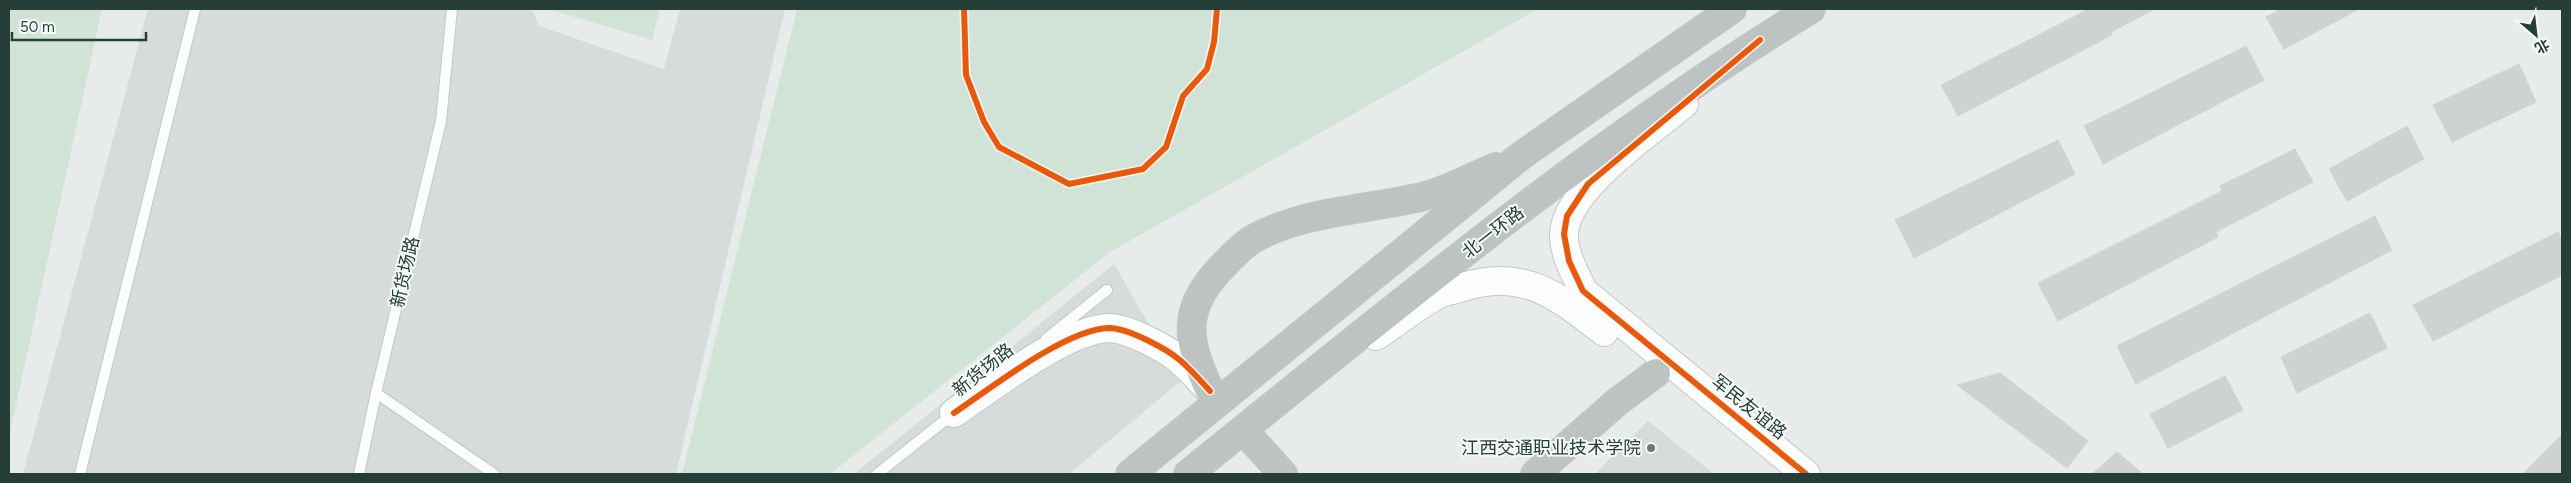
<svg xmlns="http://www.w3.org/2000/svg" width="2571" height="483" font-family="Figtree,'Noto Sans SC',sans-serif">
  <rect width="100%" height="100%" fill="#e7ebe9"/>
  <g fill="#d5dcd9">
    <polygon points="148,9 532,9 539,26 664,69 680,9 785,9 676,474 23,474"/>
    <polygon points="1114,264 1181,381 1069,474 854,474"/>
    <polygon points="1648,421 1714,474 1595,474"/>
  </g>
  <g fill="#d1e3d7">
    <polygon points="9,9 102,9 9,437"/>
    <polygon points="548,9 660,9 652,40"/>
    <polygon points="797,9 1538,9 1110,252 830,474 682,474"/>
  </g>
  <g fill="#ced2d1" stroke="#cfd4d2">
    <polygon points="2089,9 2155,9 2111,32 2112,35 1958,116 1941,85"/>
    <polygon points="2281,9 2359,9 2284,49 2266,17"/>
    <polygon points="2246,46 2264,80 2103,164 2084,126"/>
    <polygon points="2519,64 2536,102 2452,142 2433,105"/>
    <polygon points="2407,126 2424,159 2347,201 2329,169"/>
    <polygon points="2058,140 2075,174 1914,258 1895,220"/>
    <polygon points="2295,149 2313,182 2216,232 2218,237 2058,321 2038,283 2222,191 2220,186"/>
    <polygon points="2375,216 2392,250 2136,384 2117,346"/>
    <polygon points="2558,232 2562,240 2562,275 2433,341 2413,305"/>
    <polygon points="2370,313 2387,348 2297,393 2281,357"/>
    <polygon points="2000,373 2088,441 2067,468 1957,385"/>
    <polygon points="2225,376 2243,410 2168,448 2150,414"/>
    <polygon points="2562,434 2562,474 2523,474"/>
    <polygon points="2117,452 2143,474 2092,474"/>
  </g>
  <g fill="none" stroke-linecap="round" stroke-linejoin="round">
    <polyline stroke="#c0c8c6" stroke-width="28" stroke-dasharray="28 14" stroke-linecap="butt" points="1210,391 1254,442"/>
    <defs>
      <g id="lane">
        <polyline points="452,9 441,121 376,393 494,474"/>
        <polyline points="1046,339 1107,290"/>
        <polyline points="80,474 195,9"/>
        <polyline points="359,474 376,393"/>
        <polyline points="877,474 953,414"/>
      </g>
      <g id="secondary">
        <path d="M1684 104C1650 132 1567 188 1564 233 1563 253 1575 273 1583 291L1806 474"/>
        <path d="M1376 336C1396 323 1416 306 1437 295 1445 291 1454 290 1463 287 1524 268 1558 296 1604 332"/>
        <path d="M954 413C991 388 1066 329 1109 328 1128 328 1167 349 1181 361 1191 370 1201 381 1210 391"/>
      </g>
      <g id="highway">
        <path d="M1210 391C1188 343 1180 312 1219 270 1229 260 1241 246 1253 239 1305 210 1369 210 1425 196 1449 190 1473 176 1496 167"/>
        <polyline points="1254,442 1283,474"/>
        <polyline points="1130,474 1522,155 1732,9"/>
        <path d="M1188 474C1389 312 1590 144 1811 9"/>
        <polyline points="1535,474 1617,402 1656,373"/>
      </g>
    </defs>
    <use href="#lane" stroke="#c4c8c6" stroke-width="12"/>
    <use href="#secondary" stroke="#c3c9c7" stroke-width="30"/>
    <use href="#highway" stroke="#c2cac8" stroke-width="30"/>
    <use href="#lane" stroke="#fbfcfc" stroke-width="10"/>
    <use href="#secondary" stroke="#fbfcfc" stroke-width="28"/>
    <use href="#highway" stroke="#bcc3c1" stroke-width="28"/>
    <defs>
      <g id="cycleway">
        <polyline points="964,9 966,75 984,122 999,147 1069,184 1143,169 1166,147 1183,96 1207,69 1214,42 1217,9"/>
        <polyline points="1760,40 1588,184 1567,216 1564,234 1569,261 1583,291 1806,474"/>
        <path d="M954 413C991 388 1066 329 1109 328 1128 328 1167 349 1181 361 1191 370 1201 381 1210 391"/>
      </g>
    </defs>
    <use href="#cycleway" stroke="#f5faf8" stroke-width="9"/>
    <use href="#cycleway" stroke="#e8590c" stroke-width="6"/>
  </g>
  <circle fill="#697b76" stroke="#f5faf8" stroke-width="2" cx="1651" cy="448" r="5"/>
  <g text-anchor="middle" stroke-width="4" stroke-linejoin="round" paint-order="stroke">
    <g font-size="18" fill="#253e38" stroke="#f5faf8">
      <text transform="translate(1493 232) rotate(-38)" y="6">北一环路</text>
      <text transform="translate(405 272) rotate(-77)" y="6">新货场路</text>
      <text transform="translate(983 370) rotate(-39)" y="6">新货场路</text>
      <text transform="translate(1749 407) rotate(39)" y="6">军民友谊路</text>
    </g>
    <g font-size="18" fill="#253e38" stroke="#f5faf8" text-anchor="end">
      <text x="1641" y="454">江西交通职业技术学院</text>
    </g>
  </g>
  <rect width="2571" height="483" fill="none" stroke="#253e38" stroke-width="20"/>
  <g transform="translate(2536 35) rotate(152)" stroke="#f5faf8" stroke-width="4" paint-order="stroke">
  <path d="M0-4L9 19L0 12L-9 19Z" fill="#253e38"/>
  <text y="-8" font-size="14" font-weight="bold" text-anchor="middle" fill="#253e38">北</text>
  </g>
  <path d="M12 32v8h134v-8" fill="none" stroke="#253e38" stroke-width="2.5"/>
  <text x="20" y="32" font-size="15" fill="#253e38" stroke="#f5faf8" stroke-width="4" paint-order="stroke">50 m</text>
</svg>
